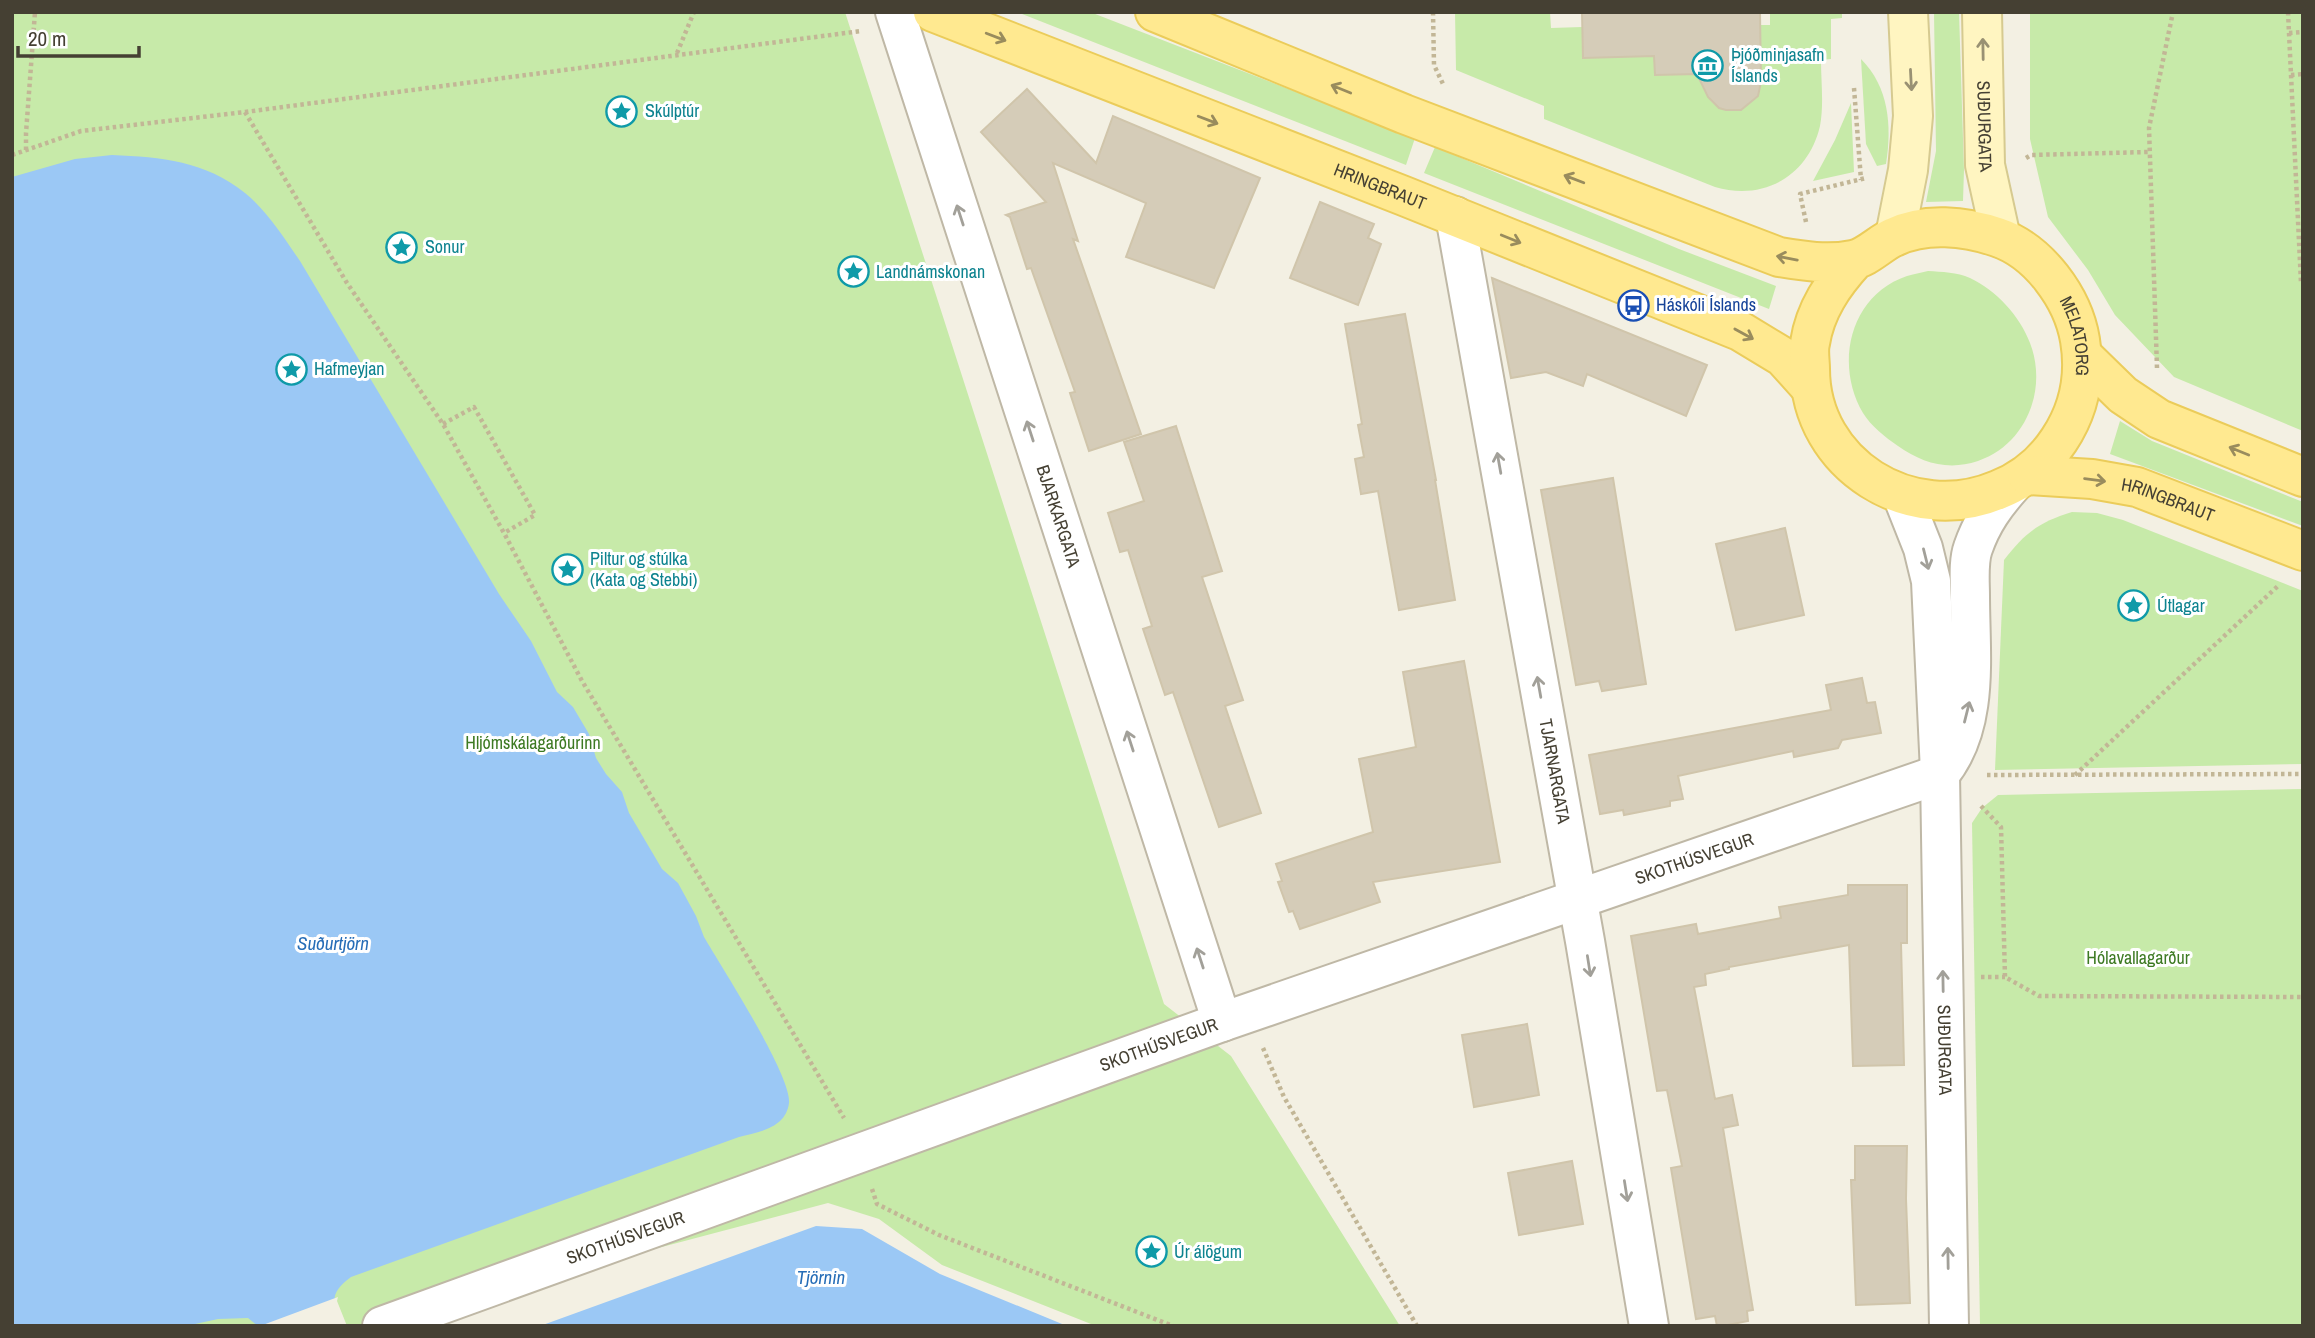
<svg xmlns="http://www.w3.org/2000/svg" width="2315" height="1338" font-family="'Archivo Narrow',sans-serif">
  <rect width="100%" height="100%" fill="#f3f0e3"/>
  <g fill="#c7eaa9">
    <polygon points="12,12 845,12 1164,1004 1231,1056 1400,1326 1096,1326 942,1265 879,1219 828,1203 363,1326 12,1326"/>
    <polygon points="1017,12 1090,12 1415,138 1406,165"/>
    <path d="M1455 12H1550L1551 28 1582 27 1583 58 1654 56 1655 75 1704 72C1704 80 1704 88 1707 95 1720 119 1751 112 1760 89V25H1770V12H1842V18L1831 19V59L1821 60C1821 81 1824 105 1820 126 1808 177 1763 201 1715 187L1544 119V106L1456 70Z"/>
    <polygon points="1934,12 1959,12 1964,170 1963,201 1926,202 1936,151"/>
    <polygon points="2030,12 2303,12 2303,431 2174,377 2115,315 2088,270 2048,217 2030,139"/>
    <path d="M1861 59C1889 87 1892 126 1886 164L1877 166 1866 144Z"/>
    <polygon points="1851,103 1854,172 1813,181 1835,140"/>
    <polygon points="1435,147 1679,249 1776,286 1769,309 1424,173"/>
    <path d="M1928 271C1942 272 1957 272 1970 278 1996 290 2020 316 2030 343 2048 389 2026 445 1978 461 1948 471 1922 463 1898 446 1885 437 1871 426 1863 413 1834 364 1850 295 1907 276 1913 274 1921 273 1928 271Z"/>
    <polygon points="2120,421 2152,441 2303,502 2303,526 2110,454"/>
    <path d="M2072 512 2097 513 2123 520 2303 591V764L1995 770 2004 560C2025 533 2039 522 2072 512Z"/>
    <polygon points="2303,789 2303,1326 1980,1326 1972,823 1982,808 1998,795"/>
  </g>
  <g fill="#9bc8f5">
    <path d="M112 155C162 157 205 161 245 193 267 211 284 238 300 261L499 594 531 641 557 692 573 707 589 734 596 758 606 774 622 792 629 813 662 869 678 883 696 916 704 937C721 966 792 1076 789 1103 786 1128 759 1132 739 1137L351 1277C328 1294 333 1302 343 1326H258L248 1318 218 1319 186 1326H12V177L75 159Z"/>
    <polygon points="816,1226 862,1229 940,1274 1067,1326 540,1326"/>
  </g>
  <polygon fill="#f3f0e3" points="338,1297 337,1301 347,1326 260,1326"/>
  <g fill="#d5ccb8" stroke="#d0c5ab" stroke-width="2">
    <polygon points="1582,12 1760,12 1761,82 1758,96 1741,110 1726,110 1719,108 1708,97 1697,74 1655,75 1654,56 1583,58"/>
    <polygon points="1027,89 1096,163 1113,116 1260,178 1214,288 1126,257 1146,203 1053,163 1078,241 1073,239 1141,434 1089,451 1070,393 1075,392 1031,268 1027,269 1010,217 1006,215 1046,202 981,132"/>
    <polygon points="1320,202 1374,224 1368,238 1381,244 1358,305 1290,278"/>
    <polygon points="1492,278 1707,365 1686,416 1587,374 1583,386 1546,372 1511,378"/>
    <polygon points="1405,314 1436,480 1435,480 1455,600 1399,610 1378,491 1361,494 1355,459 1364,457 1358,425 1362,424 1345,324"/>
    <polygon points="1176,426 1222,571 1202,577 1243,700 1225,706 1261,813 1219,827 1173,692 1165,695 1143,629 1152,626 1128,550 1120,552 1108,513 1144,501 1124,442"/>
    <polygon points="1613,478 1646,684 1602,691 1599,681 1576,685 1541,490"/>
    <polygon points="1785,528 1804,615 1736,630 1716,544"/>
    <polygon points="1464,661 1500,862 1373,882 1380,902 1300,929 1293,911 1289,912 1278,882 1282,881 1276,864 1373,832 1359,759 1416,747 1403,672"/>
    <polygon points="1862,678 1867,703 1875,702 1881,733 1842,740 1838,748 1794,757 1793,751 1678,776 1683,799 1670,801 1670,806 1624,815 1623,810 1600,814 1589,755 1831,710 1826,685"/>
    <polygon points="1848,885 1907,885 1907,943 1901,943 1904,1065 1853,1066 1849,945 1729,967 1729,969 1705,974 1706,985 1694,987 1715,1099 1732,1095 1738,1125 1723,1128 1753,1310 1747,1311 1748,1321 1723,1326 1717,1326 1715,1316 1696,1319 1671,1168 1682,1166 1667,1090 1657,1091 1631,936 1696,924 1698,934 1781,918 1779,907 1848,895"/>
    <polygon points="1527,1024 1539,1095 1474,1107 1462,1035"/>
    <polygon points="1855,1146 1907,1146 1906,1199 1910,1303 1856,1305 1851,1180 1855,1180"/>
    <polygon points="1572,1161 1583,1224 1519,1235 1508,1173"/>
  </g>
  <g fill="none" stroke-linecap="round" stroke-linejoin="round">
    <defs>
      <g id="minor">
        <path id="s1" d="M895 12 1222 1022"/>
        <path id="s2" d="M1455 216 1585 941 1649 1326"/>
        <path id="s3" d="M1940 774 1949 1326"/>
      </g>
      <g id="tertiary">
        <polyline points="1902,495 1923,548 1931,581 1940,772"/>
        <path d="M1940 774C1980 726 1970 655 1970 596 1970 581 1968 562 1973 548 1982 522 1995 504 2013 484"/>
        <path id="s4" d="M382 1326 1222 1022 1940 774"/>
      </g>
      <g id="secondary">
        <path id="s5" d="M1982 12 1985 165 2001 238"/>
        <polyline points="1895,236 1908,170 1913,116 1908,12"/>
      </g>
      <g id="primary">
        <path id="s6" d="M933 12 1404 196 1740 331 1783 357 1810 387"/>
        <path id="s7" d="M1155 12 1404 114 1779 257C1803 261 1828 265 1852 260 1867 258 1880 243 1894 237 1925 222 1965 226 1997 237 2039 251 2073 298 2080 340 2086 376 2079 410 2059 440 2044 463 2023 480 1998 490 1911 527 1810 465 1810 369 1810 361 1808 351 1810 343 1815 310 1833 284 1855 260"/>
        <polyline points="2083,356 2123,395 2159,419 2303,477"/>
        <path id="s8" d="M2027 475 2092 479 2137 487 2303 551"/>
      </g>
    </defs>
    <use href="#minor" stroke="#bfb8a6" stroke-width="42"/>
    <use href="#tertiary" stroke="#bfb8a6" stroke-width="42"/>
    <use href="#secondary" stroke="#d6ca90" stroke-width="42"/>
    <use href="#primary" stroke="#ebcc5a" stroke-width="42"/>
    <g stroke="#c2b696" stroke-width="4.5" stroke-dasharray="3.5 3.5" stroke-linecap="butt">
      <polyline points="1433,12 1434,65 1443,84"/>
      <polyline points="2288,12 2301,283 2303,283"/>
      <polyline points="2289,33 2303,32"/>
      <polyline points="677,53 694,12"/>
      <polyline points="2291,75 2303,74"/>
      <polyline points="1854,88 1861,180"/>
      <polyline points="245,112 347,283 443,424 504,533 582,681 844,1118"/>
      <polyline points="26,150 26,133 35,12"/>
      <polyline points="12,155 81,131 245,112 861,31"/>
      <polyline points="2026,158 2031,155 2148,152"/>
      <polyline points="1806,222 1800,194 1866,178"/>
      <polyline points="2157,368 2149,128 2173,12"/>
      <polyline points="443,424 474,407 535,515 504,533"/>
      <polyline points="1987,775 2303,774"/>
      <polyline points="2075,775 2279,585"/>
      <polyline points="1981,806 2001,827 2005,977 2039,996 2303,997"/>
      <polyline points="1981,977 2005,977"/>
      <polyline points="1263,1048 1284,1097 1417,1326"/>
      <polyline points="872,1189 877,1204 939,1235 1173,1326"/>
    </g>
    <use href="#minor" stroke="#fff" stroke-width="38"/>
    <use href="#tertiary" stroke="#fff" stroke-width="38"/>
    <use href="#secondary" stroke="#fff5c1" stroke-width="38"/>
    <use href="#primary" stroke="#ffe990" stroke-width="38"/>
  </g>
  <defs><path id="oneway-shaft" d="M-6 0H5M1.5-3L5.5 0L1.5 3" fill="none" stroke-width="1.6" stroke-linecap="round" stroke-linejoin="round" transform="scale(1.75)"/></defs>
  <g stroke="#998c5d">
    <use href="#oneway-shaft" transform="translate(996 37) rotate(21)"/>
    <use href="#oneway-shaft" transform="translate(1341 89) rotate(-158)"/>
    <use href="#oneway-shaft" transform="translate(1208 120) rotate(21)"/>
    <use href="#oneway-shaft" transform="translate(1574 179) rotate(-159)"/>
    <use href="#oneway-shaft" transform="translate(1511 239) rotate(22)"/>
    <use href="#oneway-shaft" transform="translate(1787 258) rotate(-169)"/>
    <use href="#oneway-shaft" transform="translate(1744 334) rotate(29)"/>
    <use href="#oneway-shaft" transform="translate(2239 451) rotate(-158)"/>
    <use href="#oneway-shaft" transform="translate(2095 480) rotate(7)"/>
  </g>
  <g stroke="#999173">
    <use href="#oneway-shaft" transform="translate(1983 49) rotate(-91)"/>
    <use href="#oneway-shaft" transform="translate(1911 80) rotate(87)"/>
  </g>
  <g stroke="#a2a099">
    <use href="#oneway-shaft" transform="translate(960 215) rotate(-108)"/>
    <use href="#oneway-shaft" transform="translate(1030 431) rotate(-108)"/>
    <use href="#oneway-shaft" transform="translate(1499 463) rotate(-100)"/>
    <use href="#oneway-shaft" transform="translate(1926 559) rotate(76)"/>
    <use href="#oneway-shaft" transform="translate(1539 687) rotate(-100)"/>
    <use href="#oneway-shaft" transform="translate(1967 712) rotate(-76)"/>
    <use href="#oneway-shaft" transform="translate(1130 741) rotate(-108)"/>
    <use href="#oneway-shaft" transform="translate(1200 958) rotate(-108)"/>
    <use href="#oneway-shaft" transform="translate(1589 966) rotate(81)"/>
    <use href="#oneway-shaft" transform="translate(1943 981) rotate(-91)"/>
    <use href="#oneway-shaft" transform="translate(1626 1191) rotate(81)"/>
    <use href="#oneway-shaft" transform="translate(1948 1258) rotate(-91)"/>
  </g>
  <defs>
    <symbol id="museum-ring" viewBox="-11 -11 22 22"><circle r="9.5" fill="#fff" stroke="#0f9aa8" stroke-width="1.5"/><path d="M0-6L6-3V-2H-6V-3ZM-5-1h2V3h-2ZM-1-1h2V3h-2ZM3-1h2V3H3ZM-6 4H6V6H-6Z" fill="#0f9aa8"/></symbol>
    <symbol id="sight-ring" viewBox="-11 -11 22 22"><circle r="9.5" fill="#fff" stroke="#0f9aa8" stroke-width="1.5"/><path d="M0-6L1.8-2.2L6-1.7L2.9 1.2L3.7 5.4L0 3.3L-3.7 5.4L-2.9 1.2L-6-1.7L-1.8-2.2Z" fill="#0f9aa8"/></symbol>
    <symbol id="bus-ring" viewBox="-11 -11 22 22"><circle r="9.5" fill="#fff" stroke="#1a4fb4" stroke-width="1.5"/><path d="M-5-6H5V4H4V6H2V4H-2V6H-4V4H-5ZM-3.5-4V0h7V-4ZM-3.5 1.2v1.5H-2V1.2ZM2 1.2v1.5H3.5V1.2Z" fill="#1a4fb4"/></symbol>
  </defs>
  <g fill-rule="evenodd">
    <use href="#museum-ring" x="1690" y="48" width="35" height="35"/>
    <use href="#sight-ring" x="604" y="94" width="35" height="35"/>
    <use href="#sight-ring" x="384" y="230" width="35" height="35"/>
    <use href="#sight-ring" x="836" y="254" width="35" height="35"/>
    <use href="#bus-ring" x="1616" y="288" width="35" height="35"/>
    <use href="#sight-ring" x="274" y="352" width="35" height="35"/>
    <use href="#sight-ring" x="550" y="552" width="35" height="35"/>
    <use href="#sight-ring" x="2116" y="588" width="35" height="35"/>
    <use href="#sight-ring" x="1134" y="1234" width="35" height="35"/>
  </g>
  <g text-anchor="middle" stroke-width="6" stroke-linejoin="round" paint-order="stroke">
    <g font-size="18" fill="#0d838f" stroke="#fff" text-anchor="start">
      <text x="1731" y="61">Þjóðminjasafn<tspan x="1731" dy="21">Íslands</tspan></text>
      <text x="645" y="117">Skúlptúr</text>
      <text x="425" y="253">Sonur</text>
      <text x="876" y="278">Landnámskonan</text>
      <text x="314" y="375">Hafmeyjan</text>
      <text x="590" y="565">Piltur og stúlka<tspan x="590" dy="21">(Kata og Stebbi)</tspan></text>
      <text x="2157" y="612">Útlagar</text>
      <text x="1174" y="1258">Úr álögum</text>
    </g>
    <g font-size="18" fill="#454033" stroke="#fff">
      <text dy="6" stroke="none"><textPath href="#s5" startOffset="114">SUÐURGATA</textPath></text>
      <text dy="6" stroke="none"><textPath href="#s6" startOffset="480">HRINGBRAUT</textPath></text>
      <text dy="6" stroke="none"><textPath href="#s7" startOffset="1031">MELATORG</textPath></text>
      <text dy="6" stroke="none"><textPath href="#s8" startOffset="144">HRINGBRAUT</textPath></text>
      <text dy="6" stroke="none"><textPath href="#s1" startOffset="530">BJARKARGATA</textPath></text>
      <text dy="6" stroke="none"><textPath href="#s2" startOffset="564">TJARNARGATA</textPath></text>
      <text dy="6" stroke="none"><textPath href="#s4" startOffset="1393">SKOTHÚSVEGUR</textPath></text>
      <text dy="6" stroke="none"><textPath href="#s4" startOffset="826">SKOTHÚSVEGUR</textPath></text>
      <text dy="6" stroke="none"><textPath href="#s3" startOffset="276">SUÐURGATA</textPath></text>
      <text dy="6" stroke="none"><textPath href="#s4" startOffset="259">SKOTHÚSVEGUR</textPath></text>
    </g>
    <g font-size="18" fill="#164399" stroke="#fff" text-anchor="start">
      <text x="1656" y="311">Háskóli Íslands</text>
    </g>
    <g font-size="18" fill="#3d7a23" stroke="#fff">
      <text x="533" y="749">Hljómskálagarðurinn</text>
      <text x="2138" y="964">Hólavallagarður</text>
    </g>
    <g font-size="19" font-style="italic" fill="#266db7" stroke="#fff">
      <text x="333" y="950">Suðurtjörn</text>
      <text x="821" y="1284">Tjörnin</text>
    </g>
  </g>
  <rect width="2315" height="1338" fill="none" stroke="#454033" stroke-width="28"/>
  <path d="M18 46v10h121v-10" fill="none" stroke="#454033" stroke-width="3.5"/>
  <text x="28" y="46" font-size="21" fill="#454033" stroke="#ffffff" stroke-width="5" paint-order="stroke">20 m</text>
</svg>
